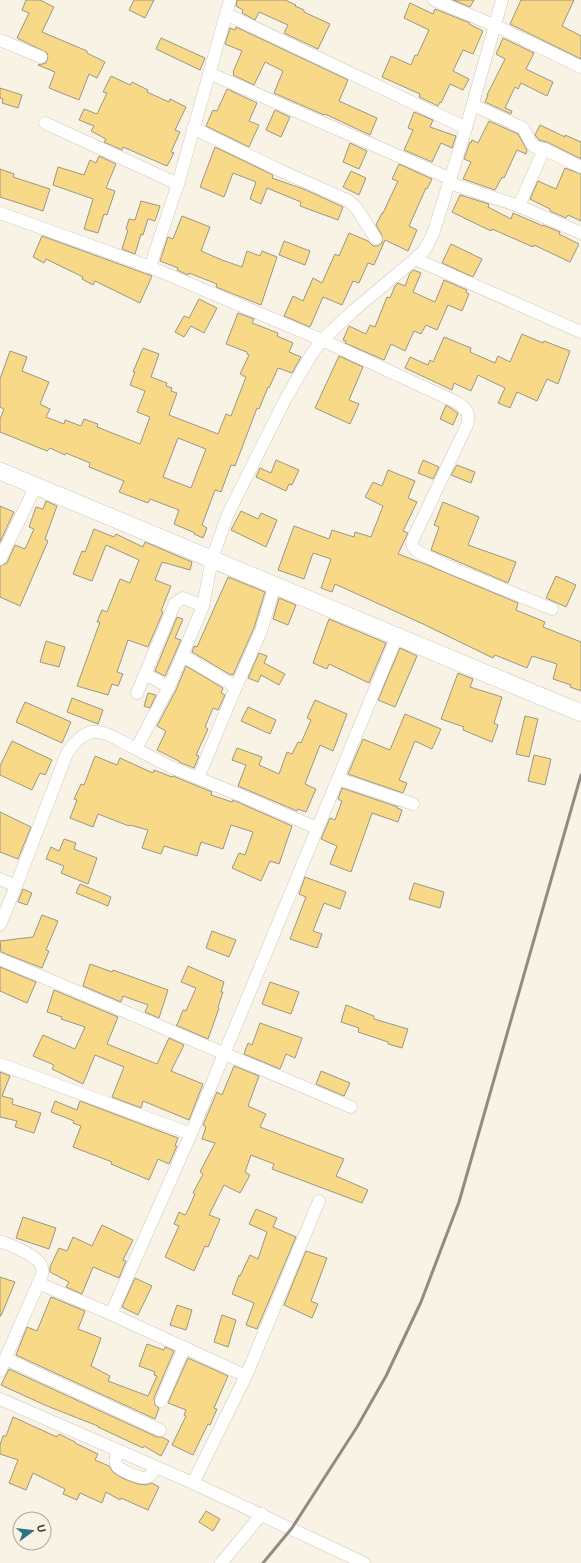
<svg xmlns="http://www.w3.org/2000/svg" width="581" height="1563" font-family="Ubuntu,sans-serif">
  <rect width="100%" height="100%" fill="#f9f3e6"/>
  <g fill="#f8d987" stroke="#9b9689" fill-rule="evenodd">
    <polygon points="26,0 40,0 54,7 42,32 87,51 87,53 105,62 97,78 89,74 79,100 49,88 55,72 38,65 46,63 48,56 47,53 17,38 29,13 22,10"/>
    <polygon points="134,0 154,0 145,18 129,10"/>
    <polygon points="237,0 285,0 296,5 295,6 304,10 304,12 330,24 318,49 284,33 288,25 259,12 255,20 242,13 243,10 236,6"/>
    <polygon points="453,0 474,0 470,7"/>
    <polygon points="521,0 574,0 562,26 581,36 581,59 510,24"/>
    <polygon points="410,3 433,14 435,9 470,23 469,24 483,31 473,54 463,50 453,71 469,79 463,90 450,84 441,103 440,102 438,106 419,97 420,94 382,77 391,56 411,65 415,55 417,56 429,30 404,18"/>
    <polygon points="236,27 348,80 339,101 377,118 370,135 325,114 324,115 274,93 283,71 265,62 254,85 233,75 234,73 233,72 242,51 225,44 230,28 235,30"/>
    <polygon points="161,38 205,58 200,70 156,49"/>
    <polygon points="503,38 534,53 526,69 553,82 547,96 521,83 518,89 515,87 505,108 512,111 511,114 485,102 488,95 487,95 505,59 496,54"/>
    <polygon points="111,76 130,85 132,82 148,90 147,92 169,102 170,99 186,107 175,130 180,132 171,152 174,153 167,166 123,147 122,150 104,142 106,139 91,131 94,126 79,120 84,109 97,114 107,93 103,92"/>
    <polygon points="0,88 22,95 18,108 2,103 3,99 0,98"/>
    <polygon points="227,89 257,103 249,121 259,125 249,147 206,126 213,110 217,111"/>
    <polygon points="275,110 290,117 281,137 266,130"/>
    <polygon points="414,112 433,120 430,127 456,136 452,148 441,143 432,162 404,150 413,130 408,128"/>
    <polygon points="489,121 518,134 527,150 526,154 517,150 504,178 502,177 495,190 463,179 471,162 464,159 470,142 471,143 472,140 478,143"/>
    <polygon points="540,125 565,137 565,135 581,142 581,159 547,142 539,140 535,135"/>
    <polygon points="350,143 367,151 359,169 343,162"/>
    <polygon points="215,147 273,175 272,178 306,190 343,207 338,220 300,206 301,202 267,188 261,204 250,199 256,182 233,173 224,197 200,187"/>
    <polygon points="99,156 116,164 106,188 115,191 107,215 104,214 98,233 84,229 93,199 53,185 58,167 84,175 90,160 96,163"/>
    <polygon points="399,164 432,179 427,189 426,188 409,226 417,230 408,251 385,240 374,265 368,263 359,283 353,281 342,305 323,297 310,327 284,316 293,296 303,301 313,278 322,283 335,254 339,256 349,233 368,241 373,246 377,246 382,243 382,235 376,225 382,213 383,213 398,181 392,179"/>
    <polygon points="565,168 581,174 581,221 568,215 566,218 550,211 550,209 530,199 538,181 556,189"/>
    <polygon points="0,169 14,174 13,177 50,189 43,211 0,197"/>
    <polygon points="351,171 366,178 359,195 343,187"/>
    <polygon points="460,195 489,204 488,207 511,219 513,213 543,226 543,225 560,232 559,234 579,244 570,262 534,245 533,247 492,229 491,231 452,212"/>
    <polygon points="141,201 160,206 155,221 148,219 143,235 141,234 135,254 122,249 128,230 126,229 129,219 135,220"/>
    <polygon points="182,216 210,227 201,251 222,260 242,267 247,251 260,256 262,251 277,257 261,305 216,287 217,284 189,273 188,275 177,270 178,268 160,261 168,237 173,239"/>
    <polygon points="42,236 152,276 140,303 95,281 93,285 82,279 83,277 46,259 44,263 33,257"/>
    <polygon points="284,241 310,251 305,265 279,255"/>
    <polygon points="451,244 482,259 473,277 442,263"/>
    <polygon points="414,270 421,273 413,292 435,302 444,280 467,290 466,292 469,294 462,311 448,305 437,330 426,325 421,334 414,331 405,351 391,344 384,360 345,343 346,341 343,340 349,326 366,334 370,325 375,327 387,297 390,298 395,286 398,283 405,286 410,273"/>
    <polygon points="199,299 217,308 204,333 191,326 184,337 175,332 184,316 189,318"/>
    <path d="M238 313 254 319 252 323 278 333 277 336 293 343 289 352 301 357 292 373 278 368 269 388 268 387 259 409 257 408 235 466 231 465 221 492 215 490 202 525 207 528 203 538 194 534 195 533 174 524 179 510 150 499 148 503 119 492 124 481 89 467 90 463 66 453 65 455 50 448 47 451 0 432V419L4 409 0 407V379L10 351 27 357 22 371 49 382 40 404 50 409 46 417 64 424 65 420 81 426 84 419 98 424 97 427 140 444 150 417 137 412 145 391 130 385 135 372H133L143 348 159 354 151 377 167 383 166 386 172 388 171 391 177 393 169 415 218 434 226 414 231 416 246 377 240 374 249 355 247 354V352L226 344ZM178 438 206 449 191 488 163 477Z"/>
    <polygon points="522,334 543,343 544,341 570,351 558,384 547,379 537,401 517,392 510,408 498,403 505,388 478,375 471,391 454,383 452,390 405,368 410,357 428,365 430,360 433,362 444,337 471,348 470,352 495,363 498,356 510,362"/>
    <polygon points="339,356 363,367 349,400 359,404 350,424 315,408"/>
    <polygon points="446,405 458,413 453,425 440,419"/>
    <polygon points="276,460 299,470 292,485 289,484 286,491 256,477 260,468 271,473"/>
    <polygon points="423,460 439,467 433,479 418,473"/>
    <polygon points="457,465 475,472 471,483 451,475"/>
    <polygon points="388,470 415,481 408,498 417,502 403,531 408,533 398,554 425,564 518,603 516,610 545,622 543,627 581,642 581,691 570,687 571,685 553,679 557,664 532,656 527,668 495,655 493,658 423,624 335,584 332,592 321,588 331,559 313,553 304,579 278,570 294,526 329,539 332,530 354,537 355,532 371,537 383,506 365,497 373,482 382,486"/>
    <polygon points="46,501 57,506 45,539 48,541 20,606 0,597 0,566 7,563 15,545 25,549 34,529 29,527 36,507 43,509"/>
    <polygon points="443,502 479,517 468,545 516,562 508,583 431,550 439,527 434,525"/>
    <polygon points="0,506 14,512 0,542"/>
    <polygon points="241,511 258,519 261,513 277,520 266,547 231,530"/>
    <polygon points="94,529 114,537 116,534 143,547 145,542 192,562 190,570 162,562 155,580 171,586 161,611 163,612 148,647 128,640 117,672 123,674 118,686 112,684 108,695 77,686 100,622 97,622 102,610 107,612 120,579 130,583 139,560 106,545 92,581 73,574 82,551 85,552"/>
    <polygon points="556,576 576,585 566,607 546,598"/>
    <polygon points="228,577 265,592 254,628 233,675 229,674 192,652 194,646 197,647"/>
    <polygon points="279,598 296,605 288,625 273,619"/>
    <polygon points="177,617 183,619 175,638 181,640 165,676 155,671"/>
    <polygon points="329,619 386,643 369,683 329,664 327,669 313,663"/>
    <polygon points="46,641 65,647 59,667 40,662"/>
    <polygon points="400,648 417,656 395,707 378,700"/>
    <polygon points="259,653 267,656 264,663 285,674 279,685 261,675 258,682 248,678"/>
    <polygon points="186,666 223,688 221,693 225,695 218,710 213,708 205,727 208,729 196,755 199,756 194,768 179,762 179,761 157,750 166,731 157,726 176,690"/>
    <polygon points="458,673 473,679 470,687 502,697 494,723 498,725 492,742 463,730 464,727 441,719"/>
    <polygon points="148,693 156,695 150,708 144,706"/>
    <polygon points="72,698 103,710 98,724 67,712"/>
    <polygon points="315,700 347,714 333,751 320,745 305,784 316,789 306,812 298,809 297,811 238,786 246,765 232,760 237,748 262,757 259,765 279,774 287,752 292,754 298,742 301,743 311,720 307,718"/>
    <polygon points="25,702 71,722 62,743 16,722"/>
    <polygon points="248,707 276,720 270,734 241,721"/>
    <polygon points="405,714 441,729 432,749 415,741 399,780 407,783 403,793 348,774 363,739 390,750"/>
    <polygon points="525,716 538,719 529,757 516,754"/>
    <polygon points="12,741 52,760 45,775 40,773 32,790 0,775 0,766"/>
    <polygon points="534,755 551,759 545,785 528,781"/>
    <polygon points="95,756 117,765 120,758 153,773 154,770 172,777 173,776 212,792 211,795 232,802 233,800 292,826 279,864 270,861 261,881 232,868 239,853 245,855 253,832 231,825 223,849 201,842 197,856 164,846 161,854 142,848 148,830 130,825 129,826 98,814 93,827 70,818 77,800 74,799 81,784 84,785"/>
    <polygon points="342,788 398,807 397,808 402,810 398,822 372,813 351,872 330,864 337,846 321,839 330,818 335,820 342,801 338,799"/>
    <polygon points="0,812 31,827 18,859 0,852"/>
    <polygon points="64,839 76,843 74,849 97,858 88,884 61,873 64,866 46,859 51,847 59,851"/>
    <polygon points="305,877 346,892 340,909 324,903 313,931 322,934 317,948 290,939 306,897 299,894"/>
    <polygon points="414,883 444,892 440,908 409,899"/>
    <polygon points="80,884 111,897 108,906 76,893"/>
    <polygon points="23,889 32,893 27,905 18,902"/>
    <polygon points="42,915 58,921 46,950 49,951 42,968 1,952 0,941 33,937"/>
    <polygon points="212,931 236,940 229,957 206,948"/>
    <polygon points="90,964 112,972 113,970 168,990 159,1018 145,1012 148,1005 123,996 121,1002 83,986"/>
    <polygon points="188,966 224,982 221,992 223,992 218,1007 219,1008 208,1039 176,1025 178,1023 183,1010 186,1011 196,988 181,982"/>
    <polygon points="0,967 36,982 27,1003 0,991"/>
    <polygon points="270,982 299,992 291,1014 262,1004"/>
    <polygon points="54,990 118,1017 107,1044 157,1064 169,1038 184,1045 171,1071 203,1084 189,1120 143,1101 141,1108 112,1097 124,1067 95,1055 83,1084 52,1069 54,1065 33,1056 43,1035 75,1049 85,1027 61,1019 62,1017 47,1012"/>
    <polygon points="346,1005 374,1016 374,1019 408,1029 402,1048 388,1044 388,1042 358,1032 359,1028 341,1022"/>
    <polygon points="260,1023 302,1038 295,1058 286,1054 280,1069 244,1054 248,1043 252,1045"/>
    <polygon points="234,1066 259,1076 248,1106 266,1114 260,1127 344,1159 336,1176 368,1190 362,1203 272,1169 274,1164 251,1155 245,1172 250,1175 240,1193 224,1185 209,1215 220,1219 208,1247 205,1246 194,1271 165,1257 179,1226 174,1224 179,1212 185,1215 188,1210 195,1194 193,1193 203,1174 200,1172 215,1143 202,1139 206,1127 203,1125 217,1092 222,1095"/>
    <polygon points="321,1071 350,1083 344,1096 316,1084"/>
    <polygon points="0,1072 10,1076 2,1096 13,1099 12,1104 41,1113 34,1133 15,1127 17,1121 0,1117"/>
    <polygon points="55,1101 77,1110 80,1101 178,1138 175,1146 177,1146 169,1164 158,1159 149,1180 111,1164 112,1162 73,1147 81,1126 73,1123 74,1121 51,1112"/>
    <polygon points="256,1209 277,1218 273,1227 296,1237 257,1329 246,1325 254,1303 232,1294 239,1275 240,1276 250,1255 258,1259 267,1232 249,1224"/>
    <polygon points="23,1217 56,1228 49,1249 16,1238"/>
    <polygon points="102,1225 133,1240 123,1260 126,1261 119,1278 93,1267 82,1294 66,1287 69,1282 50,1272 50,1267 59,1248 67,1251 73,1237 92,1246"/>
    <polygon points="306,1251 327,1258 311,1301 318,1304 312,1318 284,1305"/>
    <polygon points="0,1277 15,1282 1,1316 0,1316"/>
    <polygon points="135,1278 152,1286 138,1315 122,1307"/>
    <polygon points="51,1297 85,1311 78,1329 101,1338 91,1366 110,1376 108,1381 148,1396 157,1376 154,1375 155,1372 139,1366 147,1344 164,1350 165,1347 174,1351 154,1398 155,1405 159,1408 155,1419 16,1355 27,1327 37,1331"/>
    <polygon points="177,1305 192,1310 186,1330 170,1325"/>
    <polygon points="222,1315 236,1320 228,1347 214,1342"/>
    <polygon points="188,1358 228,1376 214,1408 217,1409 210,1425 208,1424 193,1455 172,1445 186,1416 184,1415 186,1410 168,1403"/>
    <polygon points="9,1369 157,1437 162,1437 169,1441 161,1456 144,1446 143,1448 98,1427 98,1426 47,1406 1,1385"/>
    <polygon points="13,1417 57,1437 59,1434 75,1442 75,1443 98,1454 95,1460 109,1466 113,1472 122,1478 138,1484 146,1485 152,1483 159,1487 148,1510 121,1498 120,1500 106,1492 102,1503 80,1493 77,1500 63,1494 65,1489 33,1473 26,1490 9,1483 18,1460 0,1454 0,1445 3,1436 6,1436"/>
    <polygon points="206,1511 220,1519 213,1531 199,1522"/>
  </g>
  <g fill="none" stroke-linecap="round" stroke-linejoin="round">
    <defs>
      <g id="street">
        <polyline points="434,0 496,26 581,67"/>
        <polyline points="226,14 466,128"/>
        <polyline points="0,40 41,57"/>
        <polyline points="209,73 451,179"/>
        <polyline points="473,105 523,128 531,143 535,147 544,149 581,167"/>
        <polyline points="45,123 178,184"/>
        <polyline points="193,128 279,170 349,201 357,209 376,239"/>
        <polyline points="449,183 519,206 581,233"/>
        <polyline points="519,206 544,149"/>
        <path d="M0 213 150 267 322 340 458 403C468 410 470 414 467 425L413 539 412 544 413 547 418 552 447 566 552 609"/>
        <polyline points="415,259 581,332"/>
        <polyline points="150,267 178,184 230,0"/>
        <polyline points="0,559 36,486"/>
        <polyline points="183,656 236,687 261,631 275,585"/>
        <polyline points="145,674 169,687"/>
        <polyline points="137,693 175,603 183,598 203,606"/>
        <polyline points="198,778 236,687"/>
        <polyline points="339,779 413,804"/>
        <polyline points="317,828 242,796 173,768 136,749 169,687 203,606 212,559 228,514 285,400 311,355 322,340 353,311 415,259 423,252 428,244 434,231 466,128 502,0"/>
        <polyline points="0,879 16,886"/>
        <path d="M0 925 16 886 67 753C91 718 104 733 136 749"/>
        <polyline points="0,959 351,1107"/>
        <polyline points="0,1064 191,1134"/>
        <path d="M0 1241C10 1245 40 1256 42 1268 43 1269 42 1274 42 1275L0 1371"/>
        <polyline points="38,1283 111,1314 246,1376"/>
        <polyline points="111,1314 191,1134 397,636"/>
        <polyline points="6,1359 160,1430"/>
        <polyline points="0,1399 193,1483 364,1563"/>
        <polyline points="161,1401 184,1348"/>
        <path d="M118 1451C117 1454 114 1460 116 1464 118 1470 141 1480 148 1477 152 1475 153 1471 155 1467"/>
        <polyline points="193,1483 246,1376 319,1201"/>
        <polyline points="221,1563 262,1514"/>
      </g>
      <polyline id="secondary" points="0,471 581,713"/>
    </defs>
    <use href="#street" stroke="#cec9bc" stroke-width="13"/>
    <use href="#secondary" stroke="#cec9bc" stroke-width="18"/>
    <use href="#street" stroke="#fff" stroke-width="12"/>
    <use href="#secondary" stroke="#fff" stroke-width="17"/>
    <polyline stroke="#908c83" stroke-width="3" points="263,1563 292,1528 357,1427 386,1376 421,1302 459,1202 581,775"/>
  </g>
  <g transform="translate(32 1531) rotate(75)"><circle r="19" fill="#f9f3e6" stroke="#aca89e"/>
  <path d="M0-3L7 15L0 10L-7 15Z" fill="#2e7282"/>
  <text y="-6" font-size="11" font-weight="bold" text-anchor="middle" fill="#393731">U</text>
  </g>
</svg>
